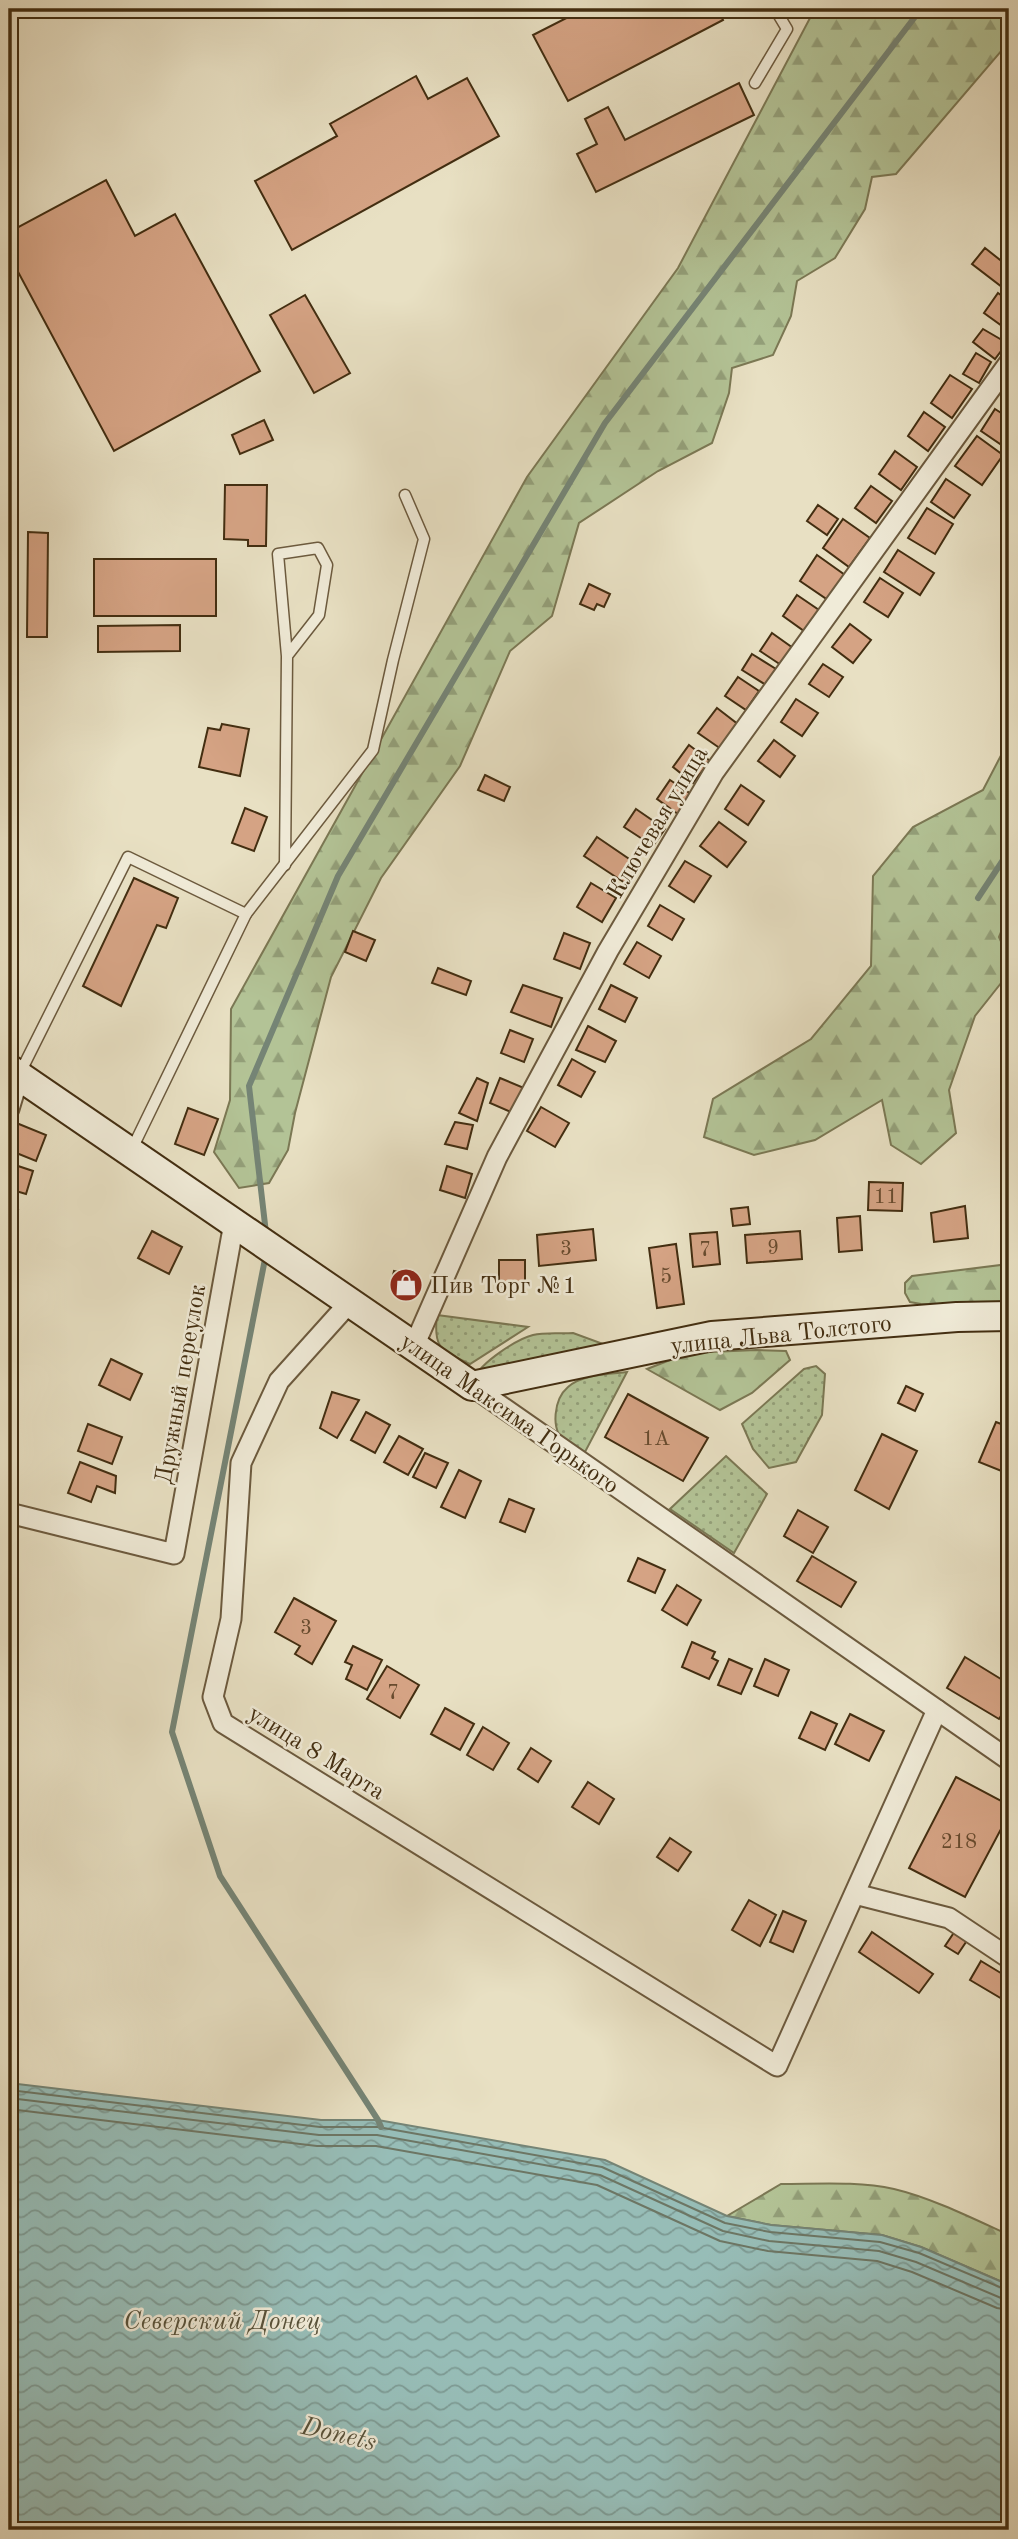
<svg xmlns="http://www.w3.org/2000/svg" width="1018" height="2539" font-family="'Old Standard TT',serif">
  <defs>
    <pattern id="grass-dots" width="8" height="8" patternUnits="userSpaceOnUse" patternTransform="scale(1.75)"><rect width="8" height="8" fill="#b3c396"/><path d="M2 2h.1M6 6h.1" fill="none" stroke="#939f79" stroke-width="1.8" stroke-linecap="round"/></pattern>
    <pattern id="forest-firs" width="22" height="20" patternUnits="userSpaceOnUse" patternTransform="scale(1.75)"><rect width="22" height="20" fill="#b3c396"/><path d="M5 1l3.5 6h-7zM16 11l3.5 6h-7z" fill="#939f79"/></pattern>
    <pattern id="water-waves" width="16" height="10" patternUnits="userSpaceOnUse" patternTransform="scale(1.75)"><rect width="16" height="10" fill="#97bdb7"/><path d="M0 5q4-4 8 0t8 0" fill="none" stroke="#7d9a93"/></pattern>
  </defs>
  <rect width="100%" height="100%" fill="#e8e0c3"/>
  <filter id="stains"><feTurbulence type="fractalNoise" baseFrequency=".00286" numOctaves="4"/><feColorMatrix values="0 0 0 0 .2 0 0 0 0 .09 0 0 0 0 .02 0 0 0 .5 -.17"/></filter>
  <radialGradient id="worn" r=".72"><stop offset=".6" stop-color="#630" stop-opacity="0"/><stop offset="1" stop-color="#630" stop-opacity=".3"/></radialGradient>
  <g fill="url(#grass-dots)" stroke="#7b7854" stroke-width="2">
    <path d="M437 1315 528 1327 470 1364C441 1350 433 1349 437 1315Z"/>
    <path d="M573 1333 606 1345 475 1378C480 1363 517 1339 533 1335 545 1332 560 1334 573 1333Z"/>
    <polygon points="816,1366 825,1374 822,1415 796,1462 769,1468 753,1449 742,1424 804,1369"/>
    <path d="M627 1372 585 1452C579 1449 570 1447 565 1442 550 1429 554 1399 568 1387 582 1374 609 1374 627 1372Z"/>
    <polygon points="726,1456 767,1494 734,1553 670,1509"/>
  </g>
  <g fill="url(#forest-firs)" stroke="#7b7854" stroke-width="2">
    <polygon points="817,9 1009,9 1009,42 896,174 872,177 865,209 835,258 797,281 791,316 773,355 732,368 729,393 712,443 658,471 579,523 552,616 510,651 460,766 381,878 331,977 295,1113 288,1150 269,1183 239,1188 214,1152 230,1100 231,1009 527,477 678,268 810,18"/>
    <polygon points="1009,740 1009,912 999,937 1009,960 1009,973 975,1016 949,1090 956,1133 921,1164 891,1145 882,1100 815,1140 754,1155 704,1137 713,1099 811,1039 871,966 873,876 913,827 983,790"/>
    <polygon points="1009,1264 1009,1306 921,1304 910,1302 905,1293 905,1283 912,1276"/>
    <polygon points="756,1350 786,1351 790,1360 752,1393 720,1410 647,1369 688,1353"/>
    <path d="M781 2184C818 2184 858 2181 894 2189 932 2198 974 2219 1009 2235V2285L921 2247 882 2235 771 2225 727 2216Z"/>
  </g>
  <polygon fill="url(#water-waves)" stroke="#758475" stroke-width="2" points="9,2083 321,2120 378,2120 605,2160 727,2216 771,2225 882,2235 921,2247 1009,2285 1009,2530 9,2530"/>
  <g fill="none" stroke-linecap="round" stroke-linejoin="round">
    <g stroke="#6d7664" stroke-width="2">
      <polyline points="9,2090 320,2127 378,2127 602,2167 725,2223 770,2232 880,2242 919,2253 1009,2291"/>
      <polyline points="9,2098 319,2135 377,2135 600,2175 723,2231 769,2241 879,2251 916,2262 1001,2298 1009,2300"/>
      <polyline points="9,2109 317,2146 376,2146 597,2185 720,2241 768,2251 877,2261 912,2272 997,2308 1009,2310"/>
    </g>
    <g stroke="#758475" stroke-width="6">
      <polyline points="978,898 1009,851"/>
      <polyline points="266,1233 249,1086 338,876 605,423 921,9"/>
      <polyline points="266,1254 172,1732 220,1876 378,2120 381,2127"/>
    </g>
  </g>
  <g fill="#d5a384" stroke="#432e11" stroke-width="2">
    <polygon points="584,9 717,9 723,20 568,101 533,35"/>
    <polygon points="416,76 428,99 467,78 499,136 292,250 255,181 337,136 330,124"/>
    <polygon points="739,83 754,115 596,192 577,154 597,144 585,119 608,107 625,140"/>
    <polygon points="106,180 135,236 175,214 260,371 114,451 9,255 9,232"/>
    <polygon points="985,248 1009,267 1009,277 1002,287 972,264"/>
    <polygon points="998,293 1009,301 1009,331 984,313"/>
    <polygon points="305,295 350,373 314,393 270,315"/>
    <polygon points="983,329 1007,343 995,359 973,342"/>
    <polygon points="976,353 991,362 979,383 963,374"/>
    <polygon points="950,375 972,389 952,418 931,403"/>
    <polygon points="995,409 1009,418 1009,450 981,431"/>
    <polygon points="924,412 945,427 928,451 908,436"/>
    <polygon points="264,420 273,440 240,454 232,435"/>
    <polygon points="977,436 1003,455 982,485 955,466"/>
    <polygon points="895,451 917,467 901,490 879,474"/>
    <polygon points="946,479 970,495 954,518 931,502"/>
    <polygon points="225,485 267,485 266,546 248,546 248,540 224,539"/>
    <polygon points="871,486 892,501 876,523 855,508"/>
    <polygon points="818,505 838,519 827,535 807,521"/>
    <polygon points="927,508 953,524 935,554 908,538"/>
    <polygon points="843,519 870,538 849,567 823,548"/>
    <polygon points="28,532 48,533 47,637 27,637"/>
    <polygon points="898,550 934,573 920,595 884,572"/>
    <polygon points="817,555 845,575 828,600 800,581"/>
    <rect x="94" y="559" width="122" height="57"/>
    <polygon points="880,578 903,593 888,617 864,602"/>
    <polygon points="589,584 610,594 604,607 597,604 594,610 580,604"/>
    <polygon points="797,595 819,610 804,631 783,616"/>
    <polygon points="850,624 871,640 853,663 832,647"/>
    <polygon points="180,625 180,651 98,652 98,626"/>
    <polygon points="772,633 793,648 781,665 760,651"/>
    <polygon points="752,654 776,669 766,685 742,670"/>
    <polygon points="823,664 843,677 829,697 809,684"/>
    <polygon points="738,677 759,691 746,710 725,696"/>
    <polygon points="796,699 818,713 802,736 781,722"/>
    <polygon points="717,708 739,725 721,749 698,733"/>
    <polygon points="222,724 249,729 240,776 199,767 208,728 220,730"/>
    <polygon points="774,740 795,756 780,777 758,761"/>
    <polygon points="689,745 710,761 693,783 673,767"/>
    <polygon points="485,775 510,787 504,801 478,790"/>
    <polygon points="670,780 691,794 678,814 657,799"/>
    <polygon points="741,785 764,801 748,825 725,809"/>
    <polygon points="245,808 267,817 254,851 232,843"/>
    <polygon points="636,809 665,829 653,846 624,827"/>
    <polygon points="719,822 746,842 727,867 700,846"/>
    <polygon points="597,837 638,865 625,883 584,856"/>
    <polygon points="685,861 711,876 694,902 669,886"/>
    <polygon points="134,878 178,898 166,928 157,925 121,1006 83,986"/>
    <polygon points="591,883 616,898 602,922 577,907"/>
    <polygon points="660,905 684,919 672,940 648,926"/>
    <polygon points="353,931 375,940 366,961 345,952"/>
    <polygon points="564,933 590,943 580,969 554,959"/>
    <polygon points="637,942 661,956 649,978 624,964"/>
    <polygon points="438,968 471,981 466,995 432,983"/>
    <polygon points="523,985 562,998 551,1027 511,1012"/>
    <polygon points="611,985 637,998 625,1022 599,1009"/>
    <polygon points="588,1026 616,1041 605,1062 576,1050"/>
    <polygon points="510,1030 533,1039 524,1062 501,1053"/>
    <polygon points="572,1059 595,1072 581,1097 558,1085"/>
    <polygon points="477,1078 488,1083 477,1121 459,1113"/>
    <polygon points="500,1078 524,1088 513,1113 490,1103"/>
    <polygon points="541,1107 569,1123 555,1147 527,1131"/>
    <polygon points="188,1108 218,1119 204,1155 175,1144"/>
    <polygon points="14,1122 46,1135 36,1161 9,1150 9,1134"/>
    <polygon points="455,1122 473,1125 467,1149 445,1144"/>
    <polygon points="9,1163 33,1171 26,1194 9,1189"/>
    <polygon points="447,1166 472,1174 465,1198 440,1190"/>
    <polygon points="869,1182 903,1183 902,1211 868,1210"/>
    <polygon points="965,1206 968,1238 934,1242 931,1213"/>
    <polygon points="9,1207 18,1210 9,1236"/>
    <polygon points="748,1207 750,1224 733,1226 731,1209"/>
    <polygon points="860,1216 862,1250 839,1252 837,1218"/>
    <polygon points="593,1229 596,1260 539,1266 537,1235"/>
    <polygon points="152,1231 182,1247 169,1274 138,1258"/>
    <polygon points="800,1231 802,1259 747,1263 745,1235"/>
    <polygon points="717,1232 720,1264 693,1267 690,1234"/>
    <polygon points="676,1244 684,1304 657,1308 649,1248"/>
    <polygon points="499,1260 525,1260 525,1287 499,1286"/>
    <polygon points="394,1271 416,1276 413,1289 391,1284"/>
    <polygon points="111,1359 142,1374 130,1400 99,1385"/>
    <polygon points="906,1386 923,1394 915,1411 898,1403"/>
    <polygon points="332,1392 359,1400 337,1438 320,1428"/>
    <polygon points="628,1394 708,1438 683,1481 605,1437"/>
    <polygon points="366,1412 390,1425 375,1453 351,1440"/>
    <polygon points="996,1422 1009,1427 1009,1474 979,1462"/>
    <polygon points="88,1424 122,1437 112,1464 78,1451"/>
    <polygon points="882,1434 917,1451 889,1509 855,1490"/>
    <polygon points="399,1436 423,1449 408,1475 384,1462"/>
    <polygon points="425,1453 448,1463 436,1488 413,1477"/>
    <polygon points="80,1462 116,1476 115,1493 97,1486 91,1502 68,1493"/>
    <polygon points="459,1470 481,1481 465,1518 441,1507"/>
    <polygon points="509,1499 534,1509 525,1532 500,1522"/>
    <polygon points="798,1510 828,1527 813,1553 784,1536"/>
    <polygon points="812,1556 856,1582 841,1607 797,1581"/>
    <polygon points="638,1558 665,1570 655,1593 628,1581"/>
    <polygon points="677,1585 701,1600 687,1625 662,1610"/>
    <polygon points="294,1598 336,1621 312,1664 295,1654 300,1646 275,1632"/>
    <polygon points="692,1642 715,1652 712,1658 718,1661 709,1679 682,1667"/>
    <polygon points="353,1646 382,1660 367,1690 346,1679 352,1665 345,1662"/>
    <polygon points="965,1657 1009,1684 1009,1703 999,1719 947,1688"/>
    <polygon points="729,1659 752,1669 741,1694 718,1685"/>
    <polygon points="765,1659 789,1670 778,1696 754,1686"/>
    <polygon points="387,1666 419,1685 400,1718 367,1699"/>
    <polygon points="445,1708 474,1724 460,1750 431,1734"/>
    <polygon points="811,1712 837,1724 825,1750 799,1738"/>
    <polygon points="850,1714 884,1731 869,1761 835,1744"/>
    <polygon points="483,1727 509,1743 493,1770 467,1755"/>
    <polygon points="531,1748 551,1761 538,1782 518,1769"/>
    <polygon points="956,1777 1009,1805 1009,1814 965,1897 909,1868"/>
    <polygon points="588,1782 614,1799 599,1824 572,1807"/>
    <polygon points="670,1838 691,1852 678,1871 657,1857"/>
    <polygon points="749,1900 776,1915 760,1946 732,1930"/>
    <polygon points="783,1911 806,1921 793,1952 770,1942"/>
    <polygon points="955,1931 968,1939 958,1954 945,1946"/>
    <polygon points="872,1932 933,1974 919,1993 859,1952"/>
    <polygon points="981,1961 1009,1978 1009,2003 970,1980"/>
  </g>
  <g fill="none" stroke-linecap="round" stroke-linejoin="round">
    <defs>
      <g id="lane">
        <polyline points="755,83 787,29 775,9"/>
        <polyline points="285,865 287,656 278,554 318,548 327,565 319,615 287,656"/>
        <polyline points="246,914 373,750 393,660 424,539 405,495"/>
        <polyline points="19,1075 128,857 246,914 132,1149"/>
      </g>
      <g id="street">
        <polyline points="9,1109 19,1076"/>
        <polyline points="350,1302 279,1381 241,1463 231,1619 213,1697 223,1723 777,2066 937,1710"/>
        <polyline points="414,1346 497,1157 608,951 714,772 1009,363"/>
        <polyline points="472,1386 1009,1760"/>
        <polyline points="9,1513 174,1554 234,1223"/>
        <polyline points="855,1894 949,1918 1009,1958"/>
      </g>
      <polyline id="secondary" points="9,1069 472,1386 712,1336 957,1317 1009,1316"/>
    </defs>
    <use href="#lane" stroke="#6c5a3e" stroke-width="13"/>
    <use href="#street" stroke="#6c5a3e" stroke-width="23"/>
    <use href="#secondary" stroke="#432e11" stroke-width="32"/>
    <use href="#lane" stroke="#f0ebd8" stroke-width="10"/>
    <use href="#street" stroke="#f0ebd8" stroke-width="19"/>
    <use href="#secondary" stroke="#f0ebd8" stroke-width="28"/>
  </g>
  <defs>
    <symbol id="shop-disc" viewBox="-11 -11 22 22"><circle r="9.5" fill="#8f2418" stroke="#f0ebd8"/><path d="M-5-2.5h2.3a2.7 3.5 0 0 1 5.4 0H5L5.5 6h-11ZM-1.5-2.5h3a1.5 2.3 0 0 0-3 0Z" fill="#fff"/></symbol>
  </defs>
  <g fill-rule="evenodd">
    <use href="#shop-disc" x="387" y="1266" width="38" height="38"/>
  </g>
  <g text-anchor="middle" stroke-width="5" stroke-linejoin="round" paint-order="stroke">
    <g font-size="21" fill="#684b2e">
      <text x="886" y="1203">11</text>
      <text x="773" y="1254">9</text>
      <text x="566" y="1255">3</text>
      <text x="705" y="1256">7</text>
      <text x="666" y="1283">5</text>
      <text x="656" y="1445">1А</text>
      <text x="306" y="1634">3</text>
      <text x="393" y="1699">7</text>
      <text x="959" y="1848">218</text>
    </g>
    <g font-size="24" fill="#432e11" stroke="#f0ebd8">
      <text transform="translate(657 822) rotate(-59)" y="8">Ключевая улица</text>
      <text transform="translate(781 1334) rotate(-6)" y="8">улица Льва Толстого</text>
      <text transform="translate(180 1384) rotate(-80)" y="8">Дружный переулок</text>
      <text transform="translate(510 1413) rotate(35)" y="8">улица Максима Горького</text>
      <text transform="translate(317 1752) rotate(32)" y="8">улица 8 Марта</text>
    </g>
    <g font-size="24" fill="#432e11" stroke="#f0ebd8" text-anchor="start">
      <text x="430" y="1293">Пив Торг №1</text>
    </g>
    <g font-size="26" font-style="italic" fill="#58523a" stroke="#f0ebd8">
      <text x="222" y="2329">Северский Донец</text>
      <text transform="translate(339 2433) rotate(13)" y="9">Donets</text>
    </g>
  </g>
  <rect width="1018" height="2539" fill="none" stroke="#e8e0c3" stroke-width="35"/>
  <rect x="10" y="10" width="997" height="2518" fill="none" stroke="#432e11" stroke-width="3.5"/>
  <rect x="18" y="18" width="983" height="2504" fill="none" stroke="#432e11" stroke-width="2"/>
  <rect width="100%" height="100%" filter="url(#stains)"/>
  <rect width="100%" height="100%" fill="url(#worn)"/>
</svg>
